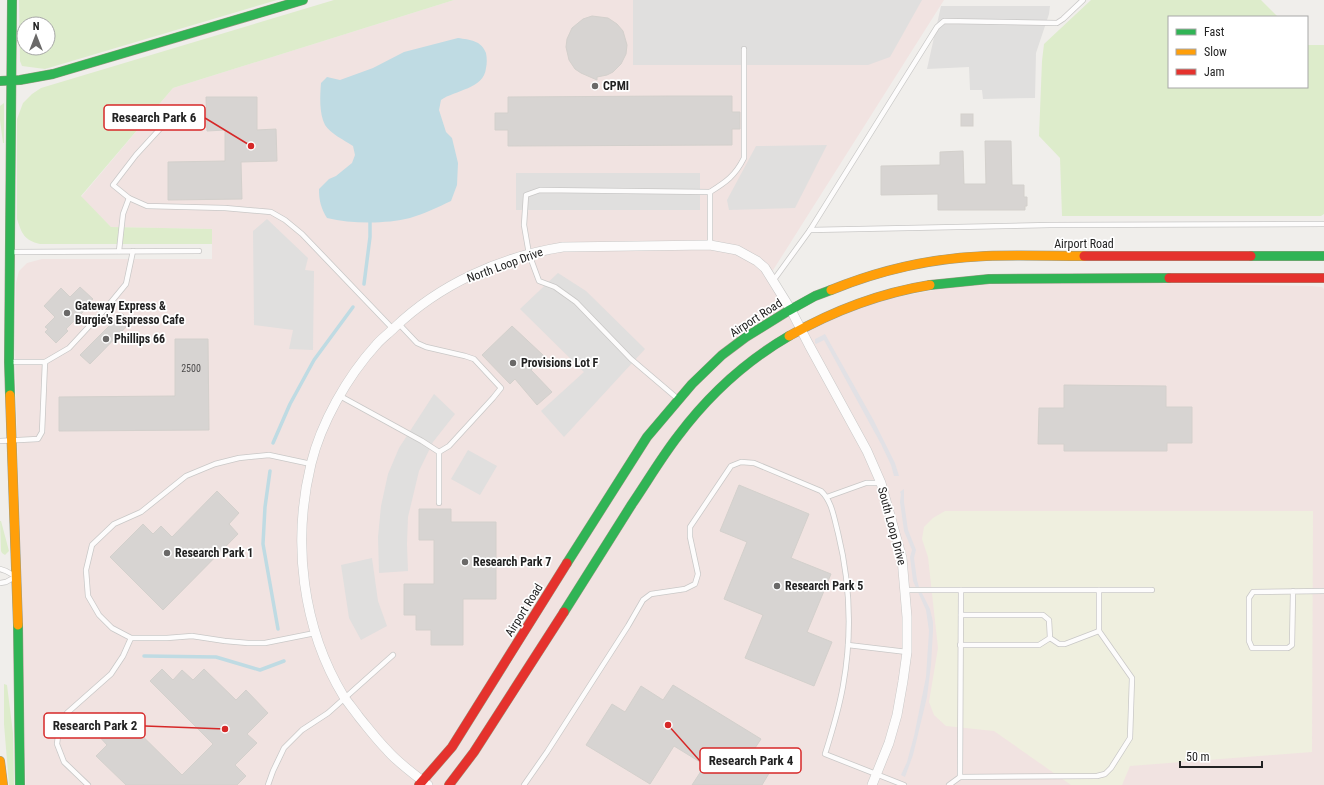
<svg xmlns="http://www.w3.org/2000/svg" width="1324" height="785" font-family="'Roboto Condensed',sans-serif">
  <rect width="100%" height="100%" fill="#f0eeeb"/>
  <polygon fill="#f1e3e1" points="454,0 944,0 770,275 803,329 854,305 989,280 1311,286 1322,287 1324,289 1324,785 26,785 15,348 16,283 19,271 27,263 42,259 212,259 212,229 111,227 81,197 173,88"/>
  <polygon fill="#efefdf" points="945,511 1313,511 1312,752 1130,766 1122,785 1071,785 994,731 946,726 934,715 929,702 938,648 928,557 922,539 924,527 933,518"/>
  <g fill="#ddeccb" fill-rule="evenodd">
    <path d="M19 0H277L45 69 22 66 20 61ZM24 24H48V48H24Z"/>
    <path d="M334 0H454L173 88 81 196 111 227 212 229V244H40C24 240 22 234 17 219V119L23 103 32 94 41 88Z"/>
    <polygon points="1091,0 1261,0 1278,17 1169,17 1169,87 1307,87 1307,45 1324,45 1324,214 1321,216 1062,216 1060,158 1039,136 1042,61 1044,44"/>
    <polygon points="4,103 4,143 3,143 0,120 0,106"/>
    <polygon points="0,521 1,521 9,551 5,555 2,553 1,551"/>
    <polygon points="4,684 7,685 13,733 14,785 9,785 4,724"/>
  </g>
  <g fill="#e0dfde">
    <polygon points="633,0 922,0 890,57 868,65 633,65"/>
    <polygon points="941,6 1050,6 1049,14 1036,53 1035,98 983,99 982,90 970,90 969,67 927,69"/>
    <polygon points="827,145 795,208 729,210 727,200 756,146"/>
    <rect x="516" y="173" width="184" height="37"/>
    <polygon points="267,219 308,258 305,270 314,271 313,350 289,349 293,330 254,325 253,231"/>
    <polygon points="558,273 586,291 645,349 564,437 541,411 584,372 520,309"/>
    <polygon points="434,394 455,414 433,442 419,471 408,517 407,544 408,571 379,573 378,537 381,506 388,474 399,448"/>
    <polygon points="468,450 497,466 480,495 451,479"/>
    <polygon points="372,558 378,601 387,626 361,640 349,618 341,565"/>
  </g>
  <g fill="#e2e1e5">
    <polygon points="825,334 874,421 895,463 899,476 894,476 891,465 881,444 824,340 816,344 815,343 815,339"/>
    <polygon points="904,489 904,502 908,530 916,550 914,558 917,580 919,587 930,609 933,622 933,631 931,665 927,697 913,755 905,777 901,775 907,762 914,736 926,677 929,631 926,610 913,581 910,557 912,550 904,531 900,502 901,494 900,492"/>
  </g>
  <path fill="#bfdbe3" d="M458 38C470 40 481 40 486 53 487 58 487 64 486 68 484 89 455 90 441 100L439 110 446 132 452 138 458 163 457 185 451 201C438 207 424 214 410 218 386 224 352 224 327 218 321 208 319 201 319 189L329 179 336 176 352 163 355 155 353 146C344 140 331 134 325 125 319 113 320 96 321 83L327 77 340 80 373 68 404 52Z"/>
  <g fill="none" stroke-linecap="round" stroke-linejoin="round">
    <g stroke="#bfdbe3" stroke-width="3.5">
      <polyline points="364,284 370,237 370,222"/>
      <polyline points="273,443 290,404 314,360 353,307"/>
      <polyline points="270,471 265,507 263,544 278,629"/>
      <polyline points="144,656 216,657 260,670 284,661"/>
    </g>
  </g>
  <g fill="#d7d4d2" stroke="#d3d0cc">
    <polygon points="592,16 608,18 617,24 623,31 627,45 626,54 621,64 613,72 607,75 597,77 597,80 581,73 575,69 569,60 566,47 567,39 572,28 583,19"/>
    <polygon points="670,96 732,96 732,112 740,112 740,129 732,129 732,145 508,146 508,130 495,130 495,113 508,113 508,97"/>
    <polygon points="206,97 257,97 257,130 276,129 277,161 241,162 242,199 168,200 168,162 225,161 225,130 207,131"/>
    <rect x="961" y="114" width="12" height="12"/>
    <polygon points="985,141 1011,141 1012,185 1024,185 1024,197 1027,197 1027,206 1025,206 1025,210 938,210 938,194 881,195 881,166 940,165 940,152 963,151 964,184 986,184"/>
    <polygon points="80,287 93,299 84,308 85,310 66,329 68,331 56,343 45,332 48,329 45,327 55,317 44,306 61,288 70,297"/>
    <polygon points="122,313 131,322 90,364 80,355"/>
    <polygon points="512,326 544,356 531,370 552,392 537,405 515,379 510,384 482,355"/>
    <polygon points="175,339 208,339 209,430 59,431 59,397 175,396"/>
    <polygon points="1064,385 1166,386 1166,407 1192,407 1192,443 1167,443 1167,451 1064,451 1064,444 1038,444 1039,408 1064,408"/>
    <polygon points="739,485 809,514 791,558 831,574 807,632 832,642 814,686 745,658 763,615 724,599 747,542 720,531"/>
    <polygon points="217,491 239,513 229,524 238,534 163,610 110,557 143,524 153,534 161,526 172,537"/>
    <polygon points="419,509 451,509 451,522 496,522 496,599 463,599 463,645 431,645 431,630 416,630 416,615 404,615 404,584 434,584 434,540 419,540"/>
    <polygon points="162,669 173,680 182,670 193,680 204,669 236,700 246,690 268,713 247,734 257,743 235,765 246,776 237,785 126,785 96,756 107,745 97,734 118,712 182,775 213,744 150,681"/>
    <polygon points="673,685 761,739 749,757 771,770 762,785 692,785 705,765 674,746 650,784 586,745 612,704 625,712 641,686 663,700"/>
  </g>
  <g fill="none" stroke-linecap="round" stroke-linejoin="round">
    <defs>
      <g id="lane">
        <polyline points="179,108 136,155 113,185 129,198 147,206 225,208 271,212 285,220 302,234 393,329"/>
        <path d="M710 192C726 182 735 176 744 158V49"/>
        <polyline points="810,230 937,27 944,21 1057,23 1063,19 1083,0"/>
        <polyline points="119,251 123,214 129,198"/>
        <polyline points="12,252 199,251"/>
        <polyline points="773,281 810,230 1050,225 1324,224"/>
        <polyline points="399,324 417,343 426,347 465,356 474,359 501,388 493,398 449,446 439,452"/>
        <polyline points="10,362 45,362 69,348 107,307 126,284 133,251"/>
        <polyline points="340,396 422,441 439,452 439,503"/>
        <polyline points="678,399 631,359 576,302 555,287 539,281 529,254 524,225 526,195 540,190 710,192 710,245"/>
        <polyline points="0,441 38,439 42,432 45,362"/>
        <polyline points="311,464 269,455 239,458 215,464 186,476 141,512 114,524 92,545 86,570 88,596 99,615 112,628 131,638 167,638 192,636 225,641 248,643 265,643 315,633"/>
        <polyline points="827,497 866,483 881,483"/>
        <polyline points="0,569 6,571 15,576"/>
        <polyline points="0,583 6,582 15,577"/>
        <polyline points="905,590 1099,590 1099,631 1132,678 1130,738 1111,768 1105,774 1097,776 960,777 949,785"/>
        <polyline points="1099,590 1152,590"/>
        <polyline points="1293,591 1292,645 1288,648 1252,648 1249,641 1249,598 1253,592 1324,591"/>
        <polyline points="961,615 1043,615 1049,620 1050,638 1059,644 1065,644 1099,631"/>
        <polyline points="848,645 907,652"/>
        <polyline points="960,645 1039,645 1050,638"/>
        <polyline points="960,777 961,590"/>
        <polyline points="88,785 64,762 57,744 59,728 67,713 111,674 123,656 131,638"/>
        <polyline points="268,785 273,771 284,748 302,730 328,713 393,655"/>
        <path d="M524 785 547 752 628 626 643 600 651 594 685 589 695 584 698 574 690 537V527L731 466 741 462 754 463 821 491C832 501 834 518 838 533 850 582 852 636 843 686 839 709 832 732 825 754L904 785"/>
      </g>
      <path id="street" d="M428 785C415 775 397 762 387 750 377 740 368 728 359 717 354 710 349 704 344 697 302 628 292 542 311 464 321 423 347 377 376 345 381 339 388 334 394 328 440 284 500 257 563 247L710 245 737 250 757 261 765 268 791 310 809 345 867 451 881 483 902 558 907 617V652L903 681 897 715 889 743 872 785"/>
      <g id="fast">
        <polyline points="0,81 20,80 53,74 303,0"/>
        <polyline points="1251,256 1324,256"/>
        <polyline points="930,285 989,279 1169,278"/>
        <polyline points="10,395 9,362 12,0"/>
        <polyline points="567,563 647,437 692,384 722,355 746,337 788,311 815,296 831,290"/>
        <path d="M564 612C587 576 609 540 632 504 647 482 661 458 678 436 708 396 746 361 789 336"/>
        <polyline points="18,625 20,785"/>
      </g>
      <g id="slow">
        <path d="M831 290C880 270 933 258 986 256 1019 255 1052 256 1084 256"/>
        <path d="M789 336C833 311 880 293 930 285"/>
        <polyline points="10,395 18,625"/>
        <polyline points="0,761 3,785"/>
      </g>
      <g id="jam">
        <polyline points="1084,256 1251,256"/>
        <polyline points="1169,278 1324,278"/>
        <polyline points="419,785 452,747 567,563"/>
        <polyline points="449,785 474,752 564,612"/>
      </g>
    </defs>
    <use href="#lane" stroke="#c9c8c7" stroke-width="6"/>
    <use href="#street" stroke="#c9c8c7" stroke-width="10"/>
    <use href="#fast" stroke="#999a82" stroke-width="10"/>
    <use href="#slow" stroke="#999a82" stroke-width="10"/>
    <use href="#jam" stroke="#999a82" stroke-width="10"/>
    <use href="#lane" stroke="#fdfcfc" stroke-width="4.5"/>
    <use href="#street" stroke="#fdfcfc" stroke-width="9"/>
    <use href="#fast" stroke="#30b455" stroke-width="9"/>
    <use href="#slow" stroke="#ff9f0a" stroke-width="9"/>
    <use href="#jam" stroke="#e5322d" stroke-width="9"/>
  </g>
  <g fill="#6a6968" stroke="#fff" stroke-width="1.5">
    <circle cx="595" cy="86" r="4"/>
    <circle cx="67" cy="313" r="4"/>
    <circle cx="106" cy="339" r="4"/>
    <circle cx="513" cy="363" r="4"/>
    <circle cx="167" cy="553" r="4"/>
    <circle cx="465" cy="562" r="4"/>
    <circle cx="777" cy="586" r="4"/>
  </g>
  <g text-anchor="middle" stroke-width="3.5" stroke-linejoin="round" paint-order="stroke">
    <g font-size="10" fill="#4f4e4e">
      <text x="191" y="372">2500</text>
    </g>
    <g font-size="12" font-weight="bold" fill="#222" stroke="#fff" text-anchor="start">
      <text x="603" y="90">CPMI</text>
      <text x="75" y="310">Gateway Express &amp;<tspan x="75" dy="14">Burgie's Espresso Cafe</tspan></text>
      <text x="114" y="343">Phillips 66</text>
      <text x="521" y="367">Provisions Lot F</text>
      <text x="175" y="557">Research Park 1</text>
      <text x="473" y="566">Research Park 7</text>
      <text x="785" y="590">Research Park 5</text>
    </g>
    <g font-size="12" fill="#222" stroke="#fff">
      <text x="1084" y="248">Airport Road</text>
      <text transform="translate(505 265) rotate(-20)" y="4">North Loop Drive</text>
      <text transform="translate(756 318) rotate(-33)" y="4">Airport Road</text>
      <text transform="translate(892 526) rotate(75)" y="4">South Loop Drive</text>
      <text transform="translate(524 610) rotate(-58)" y="4">Airport Road</text>
    </g>
  </g>
  <path fill="none" stroke="#d62828" stroke-width="1.5" d="M251 146L205 118M225 729L145 726M668 725L700 761"/>
  <g fill="#d62828" stroke="#fff" stroke-width="1.5">
    <circle cx="251" cy="146" r="4"/>
    <circle cx="225" cy="729" r="4"/>
    <circle cx="668" cy="725" r="4"/>
  </g>
  <g fill="#fff" stroke="#d62828" stroke-width="1.5">
    <rect x="104" y="105" width="101" height="25" rx="4"/>
    <rect x="44" y="713" width="101" height="25" rx="4"/>
    <rect x="700" y="748" width="101" height="25" rx="4"/>
  </g>
  <g font-size="13" text-anchor="middle" font-weight="bold" fill="#222">
    <text x="154" y="122">Research Park 6</text>
    <text x="95" y="730">Research Park 2</text>
    <text x="751" y="765">Research Park 4</text>
  </g>
  <rect x="1168" y="16" width="140" height="72" fill="#ffffff" stroke="#a7a7a7"/>
  <rect x="1176" y="29" width="20" height="6" fill="#30b455" stroke="#a7a7a7"/>
  <text x="1204" y="36" font-size="12" fill="#222222">Fast</text>
  <rect x="1176" y="49" width="20" height="6" fill="#ff9f0a" stroke="#a7a7a7"/>
  <text x="1204" y="56" font-size="12" fill="#222222">Slow</text>
  <rect x="1176" y="69" width="20" height="6" fill="#e5322d" stroke="#a7a7a7"/>
  <text x="1204" y="76" font-size="12" fill="#222222">Jam</text>
  <g transform="translate(36 36)"><circle r="19" fill="#ffffff" stroke="#a7a7a7"/>
  <path d="M0-3L7 15L0 10L-7 15Z" fill="#6a6968"/>
  <text y="-6" font-size="11" font-weight="bold" text-anchor="middle" fill="#222222">N</text>
  </g>
  <path d="M1180 761v6h82v-6" fill="none" stroke="#222222" stroke-width="2"/>
  <text x="1186" y="761" font-size="12" fill="#222222" stroke="#ffffff" stroke-width="3" paint-order="stroke">50 m</text>
</svg>
